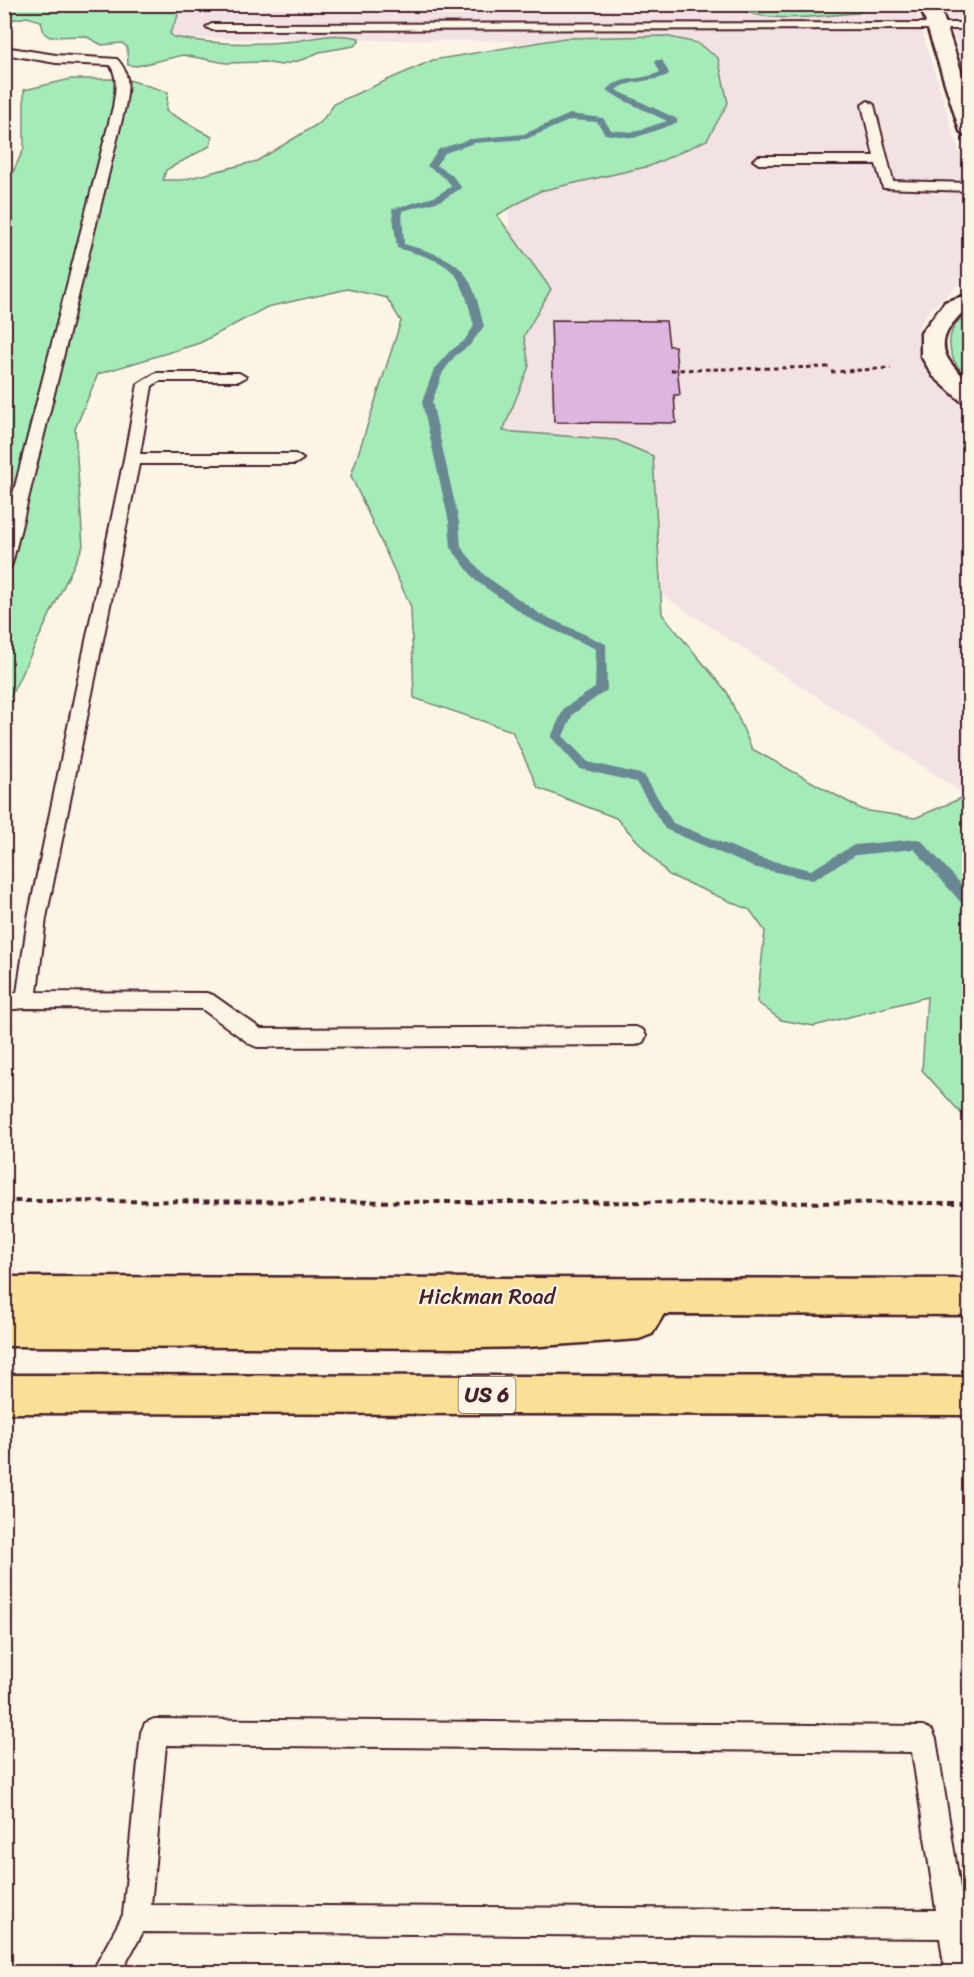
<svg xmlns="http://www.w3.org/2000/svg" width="974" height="1977" font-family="Sriracha,sans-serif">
  <rect width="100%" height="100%" fill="#fcf5e5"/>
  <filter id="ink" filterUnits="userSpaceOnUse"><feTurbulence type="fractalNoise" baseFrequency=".0167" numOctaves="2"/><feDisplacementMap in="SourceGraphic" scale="12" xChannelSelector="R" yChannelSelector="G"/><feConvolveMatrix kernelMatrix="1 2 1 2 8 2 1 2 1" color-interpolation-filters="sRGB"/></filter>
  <g filter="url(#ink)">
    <g fill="#f3e2e3">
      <polygon points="149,5 914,5 969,184 969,272 957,286 929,310 921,323 917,337 918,351 923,365 933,380 947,393 969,408 969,797 501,489 514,41 143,38"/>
      <polygon points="944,5 969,5 969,81 958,47"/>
    </g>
    <g fill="#a4ebb8" stroke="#778572" stroke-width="1.5">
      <path d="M5 4 175 5 178 16 170 33 173 37C211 44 256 45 294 41 317 38 336 32 359 38V42L354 46 319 52 305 59 281 65 264 62 226 63 183 55 137 66 128 65 127 47 122 43 102 45 85 36 50 37 44 33 41 21 27 17 5 21Z"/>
      <path d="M733 5H871L869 8 858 13C824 15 760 26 733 5Z"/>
      <polygon points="665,36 697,43 718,58 728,103 707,140 650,166 540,191 497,215 551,289 524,336 529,366 503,431 616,440 653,456 662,614 727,692 752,749 863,810 915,818 969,795 969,1122 922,1070 927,997 814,1026 781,1020 757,1002 765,931 750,910 669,875 616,818 538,788 512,731 414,698 411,607 351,476 401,321 387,298 348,289 267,307 200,343 98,374 75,429 83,546 5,708 4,192 24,148 24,90 71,79 126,79 168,92 166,111 212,137 210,146 166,170 163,180 182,180 257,161 321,122 335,103 433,60 565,38"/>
      <path d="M969 312V380C947 359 940 331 969 312Z"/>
    </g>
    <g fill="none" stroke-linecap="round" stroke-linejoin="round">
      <path fill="#698893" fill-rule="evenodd" d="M656 60H662L669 73 668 75C651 83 631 79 616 90L669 115 677 119V123L634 138 605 134 597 122 571 120 526 139 474 143 445 153 436 165 451 174 461 187 460 189 440 201 402 211 404 244C463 261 470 267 484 326L470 345 455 356 443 372 432 402 459 522 461 547 484 575 540 614 606 644 607 690 573 714 563 736 588 762 644 775 673 823 760 858 811 870 854 845 917 839 921 840 970 894V908L965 907 914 849 856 855 813 880 753 867 665 829 636 782 580 769 551 737 564 708 595 688 596 649 532 620 476 581 451 548 449 522 422 402 434 369 449 352 464 341 474 326C460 267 454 264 397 248L392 209 434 197 452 186 445 178 427 166 439 149 470 139 524 134 570 114 603 118 611 130 633 132 667 121 623 100 606 90C622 75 642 81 660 72L655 62Z"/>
    </g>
    <polygon fill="#ddb6df" stroke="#4a1f2b" stroke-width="1.5" points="551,320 666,321 669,346 675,346 680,395 674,395 676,423 554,422"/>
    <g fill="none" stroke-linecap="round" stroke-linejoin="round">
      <defs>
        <g id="service">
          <polygon points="970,23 970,29 212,30 206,27 212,24"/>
          <path d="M4 47 56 55 117 59C131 74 128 89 125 107L12 564 10 568 4 569V529L113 107C115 93 119 78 110 65L56 63 4 54Z"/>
          <polygon points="868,101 874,105 893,181 970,183 970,191 883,188 876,164 759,164 753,160 759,156 874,156 862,105"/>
          <polygon points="156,373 239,373 246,377 239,381 159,381 152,386 140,454 295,454 303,459 295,464 139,464 46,918 37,992 206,993 213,995 261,1029 636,1027 643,1030 646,1036 643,1042 636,1045 257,1047 250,1044 202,1009 26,1008 4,1010 4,994 17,993 28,918 124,459 138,384"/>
          <path d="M154 1719 923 1726 932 1730 936 1739 970 1950V1972H945L940 1938 143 1932 121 1972H92L123 1915 141 1732 145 1723ZM166 1745 912 1752 936 1910 151 1905Z"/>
        </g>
        <g id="minor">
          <polygon points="920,4 939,4 970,98 970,137 963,135 960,131"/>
          <path d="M970 294V309C961 312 958 317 952 324 933 349 950 365 970 382V404L961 401 933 376 921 356V333L945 302Z"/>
        </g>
        <g id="trunk">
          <polygon points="4,1277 970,1279 970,1315 664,1314 652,1334 639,1339 527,1347 475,1348 4,1346"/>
          <polygon points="4,1375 970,1377 970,1415 4,1413"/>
        </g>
      </defs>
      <use href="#service" stroke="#4a1f2b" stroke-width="4"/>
      <use href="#minor" stroke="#4a1f2b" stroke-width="5"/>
      <use href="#trunk" stroke="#4a1f2b" stroke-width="5"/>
      <g stroke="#4a1f2b" stroke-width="3" stroke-dasharray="4.5 4" stroke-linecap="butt">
        <polyline points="671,370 829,367"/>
        <polyline points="831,372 891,368"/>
      </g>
      <polyline stroke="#4a1f2b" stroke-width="4" stroke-dasharray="6 4.5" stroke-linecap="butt" points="4,1201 970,1203"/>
      <use href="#service" fill="#fcf5e5" fill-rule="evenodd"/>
      <use href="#minor" fill="#fcf5e5" fill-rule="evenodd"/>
      <use href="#trunk" fill="#fadf96" fill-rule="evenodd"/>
    </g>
  </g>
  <g text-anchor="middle" stroke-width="4.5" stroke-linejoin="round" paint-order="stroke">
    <rect fill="#fcf5e5" stroke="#7f5f63" stroke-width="1.5" x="458.5" y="1377" width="57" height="36" rx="4.5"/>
    <g font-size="21" font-weight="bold" fill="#4a1f2b">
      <text x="487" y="1402">US 6</text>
    </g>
    <g font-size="22" fill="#4a1f2b" stroke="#fcf5e5">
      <text x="487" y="1304">Hickman Road</text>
    </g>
  </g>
  <rect width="974" height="1977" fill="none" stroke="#fcf5e5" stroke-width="24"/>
  <rect x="12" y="12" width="950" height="1953" fill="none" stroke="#4a1f2b" stroke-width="2" filter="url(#ink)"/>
</svg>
